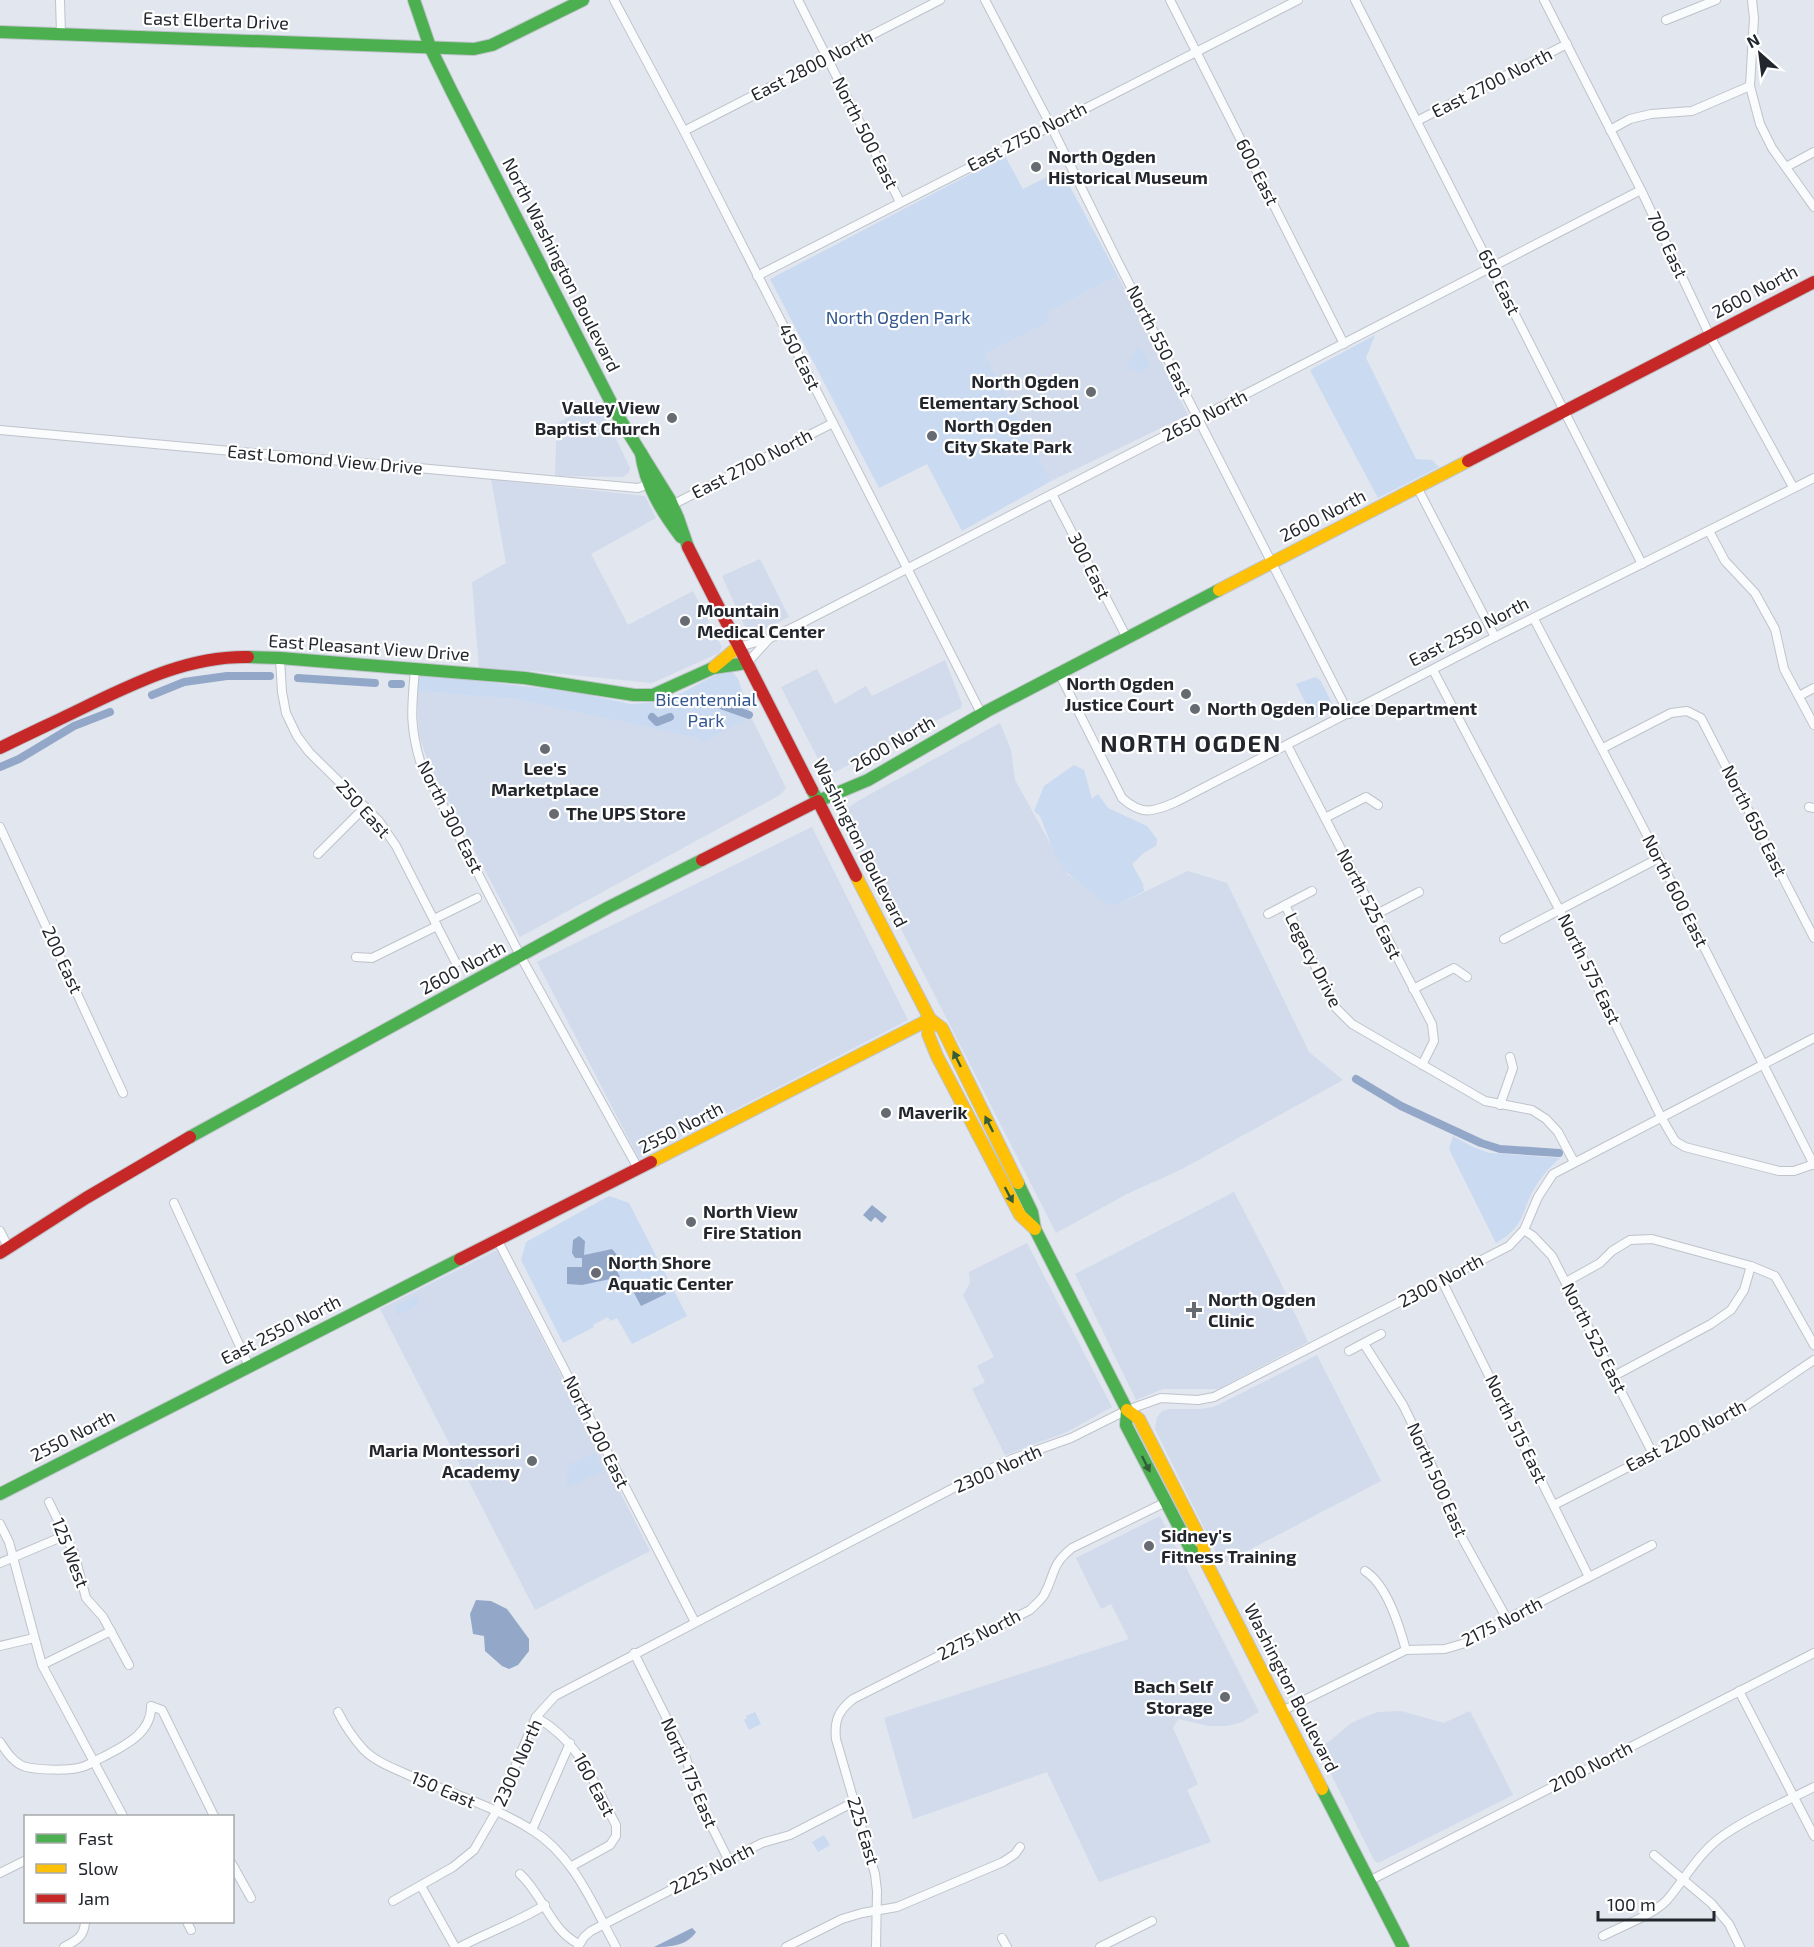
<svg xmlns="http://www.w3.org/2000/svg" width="1814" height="1947" font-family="'Exo 2',sans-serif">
  <rect width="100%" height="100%" fill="#e1e6ef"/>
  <g fill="#d1dbeb">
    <polygon points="1118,276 1188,415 1051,481 985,354 1050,322 1048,312"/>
    <polygon points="598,402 630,468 629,472 623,477 555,476 557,423"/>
    <polygon points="491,479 645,496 656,518 591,554 628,625 693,591 722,647 719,653 652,683 532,671 479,668 472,582 506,563"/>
    <polygon points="760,559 789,617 752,635 748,634 722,576"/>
    <polygon points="945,660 962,704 961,708 827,776 781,687 817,669 835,704 866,686 872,696"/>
    <polygon points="417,691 514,699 701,738 700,744 751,717 786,788 780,795 520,937 428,762 419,735"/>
    <polygon points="1000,723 1011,750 1015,780 1067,874 1115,906 1188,871 1227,883 1309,1052 1343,1080 1182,1169 1125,1195 1056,1233 845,819 848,808 856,802"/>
    <polygon points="812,827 908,1020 639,1159 537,962"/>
    <polygon points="1234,1192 1276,1273 1308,1342 1218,1389 1163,1389 1136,1400 1075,1274"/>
    <polygon points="1027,1243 1112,1407 1067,1432 1005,1455 972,1389 985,1382 977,1366 994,1357 963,1295 970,1283 969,1272"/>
    <polygon points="497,1250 650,1551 535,1610 380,1309"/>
    <polygon points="1317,1355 1381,1481 1222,1564 1155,1429 1157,1417 1162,1411 1170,1409 1200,1409 1214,1407"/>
    <polygon points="1160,1516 1259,1712 1242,1722 1227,1726 1209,1726 1178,1719 1173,1728 1198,1784 1187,1790 1211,1842 1099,1882 1047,1772 913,1819 884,1718 1129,1639 1111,1604 1101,1609 1076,1558"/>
    <polygon points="1401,1711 1444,1723 1470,1711 1513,1795 1378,1863 1374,1860 1318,1748 1330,1741 1350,1724 1360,1719 1378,1712"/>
  </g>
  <g fill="#cadaf1">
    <polygon points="1005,156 1023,189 1061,170 1118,276 1048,312 1050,322 985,354 1051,481 962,531 927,464 879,488 770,279"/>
    <polygon points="1375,335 1366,358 1416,459 1432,460 1439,467 1378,498 1310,370"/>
    <polygon points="1138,348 1146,356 1150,366 1140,373 1136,369 1133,371 1127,366"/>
    <polygon points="731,670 738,679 751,717 700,744 700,738 514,699 417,691 418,674 574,692 631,704 656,702 678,695 723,671"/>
    <polygon points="1315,677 1320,680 1332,703 1330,710 1314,719 1296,684"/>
    <polygon points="1074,765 1084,770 1092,799 1098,794 1108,808 1147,826 1157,839 1156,846 1145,852 1132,864 1143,884 1144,891 1115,906 1102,900 1065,871 1054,852 1040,816 1034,811 1044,786"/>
    <path d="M1453 1136 1473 1147 1489 1153 1560 1158C1547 1169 1536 1183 1529 1199 1520 1221 1519 1230 1496 1243L1449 1149Z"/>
    <polygon points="609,1196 629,1203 687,1316 632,1344 617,1318 610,1321 608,1317 593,1325 594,1327 563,1343 521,1260 526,1242"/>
    <polygon points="416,1296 420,1304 398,1315 394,1307"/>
    <polygon points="595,1453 604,1470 567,1488 567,1472 570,1464"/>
    <polygon points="755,1712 761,1724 749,1730 744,1720 747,1718 746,1716"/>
    <polygon points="824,1835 830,1845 818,1852 812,1842"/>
  </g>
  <g fill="#93a8c8">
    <polygon points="872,1205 887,1217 882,1223 875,1217 871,1222 863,1215"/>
    <polygon points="579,1236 585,1241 584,1255 612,1249 617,1255 611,1259 620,1277 582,1285 567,1284 567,1267 582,1267 582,1258 575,1258 572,1253 573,1240"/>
    <polygon points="658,1278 666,1294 641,1306 633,1291"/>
    <polygon points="476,1600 491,1601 507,1609 529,1639 529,1651 518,1665 509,1669 502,1666 485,1651 484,1636 473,1634 470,1614"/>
    <path d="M692 1928 696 1932C687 1946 669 1947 654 1947Z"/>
  </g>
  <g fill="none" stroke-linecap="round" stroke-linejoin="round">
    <g stroke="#93a8c8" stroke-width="8">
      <polyline points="298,678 375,683"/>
      <polyline points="392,684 401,684"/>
      <polyline points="152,695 184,682 227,676 270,676"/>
      <polyline points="701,704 712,702 749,715"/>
      <polyline points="652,717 657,722 670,717"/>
      <polyline points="0,767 19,759 74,726 110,712"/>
      <polyline points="1356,1079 1401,1106 1481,1143 1500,1149 1559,1153"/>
    </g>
    <defs>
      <g id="street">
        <polyline points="60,0 61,34"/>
        <polyline points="614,0 684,131 982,715"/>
        <polyline points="798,0 900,202"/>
        <polyline points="985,0 1051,126 1117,260 1349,714"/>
        <polyline points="1170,0 1344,344"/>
        <polyline points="1355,0 1642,564"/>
        <polyline points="1544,0 1641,190 1710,336 1793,487"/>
        <polyline points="1752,0 1754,18 1750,86 1760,124 1772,148 1814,207"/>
        <polyline points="1666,20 1716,0"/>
        <polyline points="1417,121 1567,44"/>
        <polyline points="1610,130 1630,119 1651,114 1692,111 1750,86"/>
        <polyline points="684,131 940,0"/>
        <polyline points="1786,167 1814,152"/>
        <polyline points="757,276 1298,0"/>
        <polyline points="0,430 638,488 649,484"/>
        <polyline points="1417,487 1495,637"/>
        <polyline points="1052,494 1127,638"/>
        <polyline points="672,505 833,423"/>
        <polyline points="1709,531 1725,561 1755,593 1775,629 1784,669 1814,725"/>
        <polyline points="1534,619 1659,858 1814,1165"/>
        <polyline points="738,647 768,639 798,625 1641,190"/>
        <polyline points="280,658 282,692 286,713 297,736 309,752 379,821 396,846 456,963"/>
        <polyline points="747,663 768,640"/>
        <path d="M415 669C412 706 409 724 420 761L521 957 639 1170"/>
        <polyline points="1433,670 1559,909 1661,1117 1675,1141 1685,1147 1779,1171 1794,1171 1814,1164"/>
        <path d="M1059 673 1122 798C1142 816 1153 812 1176 802L1495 637 1814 478"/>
        <polyline points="1799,696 1814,688"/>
        <polyline points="1287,745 1432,1024 1434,1041 1422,1065"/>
        <polyline points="1603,748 1671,713 1687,711 1701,718 1814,938"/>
        <polyline points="1809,807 1814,808"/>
        <polyline points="1325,818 1366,797 1378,805"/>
        <polyline points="0,827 123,1093"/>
        <polyline points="318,854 365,807"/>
        <polyline points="1285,905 1336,1008 1352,1024 1485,1101 1532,1110 1546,1119 1558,1132 1574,1162"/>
        <polyline points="1268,914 1312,891"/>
        <polyline points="1375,915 1419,892"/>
        <polyline points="434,919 477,898"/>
        <polyline points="1504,939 1659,858"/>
        <polyline points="356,957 372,958 437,926"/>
        <polyline points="1413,989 1454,968 1467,977"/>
        <polyline points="1500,1105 1513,1068 1510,1057"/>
        <polyline points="174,1203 249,1366"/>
        <polyline points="1524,1230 1533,1236 1552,1256 1653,1454"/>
        <polyline points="0,1231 8,1247"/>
        <polyline points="498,1241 695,1622"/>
        <polyline points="1442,1281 1589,1577"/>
        <polyline points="1566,1282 1600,1263 1612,1251 1630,1240 1652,1239 1751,1266 1775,1276 1814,1345"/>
        <polyline points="1364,1344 1403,1405 1426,1452 1460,1534 1507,1619"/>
        <polyline points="1349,1351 1381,1334"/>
        <polyline points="1614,1376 1711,1324 1731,1310 1744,1290 1751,1266"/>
        <polyline points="49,1502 74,1553 86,1598 103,1617 129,1665"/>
        <polyline points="1554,1505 1740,1410 1814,1360"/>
        <polyline points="0,1524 9,1542 42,1665 123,1816"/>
        <polyline points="0,1563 66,1535"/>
        <path d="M1365 1571C1387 1585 1399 1625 1406 1650"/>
        <polyline points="0,1646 34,1638"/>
        <polyline points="634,1653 685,1755 699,1801 729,1861"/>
        <polyline points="42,1665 111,1631"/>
        <polyline points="1739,1691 1814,1836"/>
        <polyline points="1282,1711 1406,1650 1445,1649 1465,1643 1507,1619 1652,1545"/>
        <path d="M338 1712C345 1726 353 1738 364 1750 377 1763 398 1770 415 1778 454 1794 497 1808 532 1830 574 1856 593 1905 616 1947"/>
        <path d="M536 1717C582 1744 592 1780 616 1825V1836L610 1845 572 1866"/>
        <path d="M0 1742C6 1751 14 1764 26 1767 39 1770 70 1771 82 1767 89 1765 96 1760 103 1757 124 1746 152 1733 151 1706L162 1710 214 1816"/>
        <polyline points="532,1830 570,1743"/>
        <polyline points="1654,1855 1711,1903 1729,1924 1740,1947"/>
        <polyline points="232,1864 251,1898"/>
        <polyline points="0,1873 26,1860"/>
        <path d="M520 1874C544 1896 551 1931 579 1944"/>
        <polyline points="1369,1881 1814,1653"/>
        <polyline points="421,1886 455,1947"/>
        <polyline points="393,1901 453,1867 474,1850 496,1812 536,1717 555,1696 988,1470 1012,1459 1071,1438 1127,1410 1161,1398 1198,1400 1214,1397 1509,1246 1524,1230 1538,1197 1553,1174 1814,1038"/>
        <polyline points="187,1922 191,1930"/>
        <path d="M1603 1936C1622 1926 1653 1915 1667 1900 1685 1879 1698 1854 1721 1837 1749 1817 1783 1803 1814 1787"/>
        <polyline points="1002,1938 1007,1947"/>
        <path d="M64 1947C77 1940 84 1937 85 1922"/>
        <path d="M460 1947C488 1932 518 1922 545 1905"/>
        <polyline points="578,1947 584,1937 591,1931 762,1843 790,1835 854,1802"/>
        <polyline points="786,1947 842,1919 862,1913 897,1907 1003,1862 1015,1854 1020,1847"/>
        <path d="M876 1947 877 1891 875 1874 836 1739C834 1720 839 1710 853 1699L1030 1610C1035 1605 1041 1600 1044 1595 1056 1573 1050 1566 1072 1548L1166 1502"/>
        <polyline points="1100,1947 1152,1921"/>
      </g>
      <g id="fast">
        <polyline points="414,0 430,47 452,92 618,416 670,500 678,518 688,547"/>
        <polyline points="0,32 474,49 492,45 583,0"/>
        <path d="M641 453C645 485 662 512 681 537"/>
        <polyline points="248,657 280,658 525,678 634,695 653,695 713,668 747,663"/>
        <polyline points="812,790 818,801 868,780 987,711 1219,590"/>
        <polyline points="190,1137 609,907 702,860"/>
        <polyline points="1018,1183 1032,1212 1035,1229 1127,1410 1126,1425 1191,1550 1205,1560"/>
        <polyline points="0,1494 460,1259"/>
        <polyline points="1322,1789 1403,1947"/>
      </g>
      <g id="slow">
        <polyline points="1219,590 1468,461"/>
        <polyline points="714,667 738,647"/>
        <polyline points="856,876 930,1019 942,1028 1018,1183"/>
        <polyline points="930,1019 928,1034 937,1056 1020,1215 1035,1229"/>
        <polyline points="651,1162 930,1019"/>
        <polyline points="1127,1410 1139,1419 1203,1544 1205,1560 1322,1789"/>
      </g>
      <g id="jam">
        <polyline points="1468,461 1814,282"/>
        <polyline points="688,547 812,790"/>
        <path d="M0 748C30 733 61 719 91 704 141 680 191 656 248 657"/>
        <polyline points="702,860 818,801 856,876"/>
        <polyline points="0,1253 86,1198 190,1137"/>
        <polyline points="460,1259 651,1162"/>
      </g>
    </defs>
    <use href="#street" stroke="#bfc3ca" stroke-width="10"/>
    <use href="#fast" stroke="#bfc3ca" stroke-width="14"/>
    <use href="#slow" stroke="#bfc3ca" stroke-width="14"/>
    <use href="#jam" stroke="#bfc3ca" stroke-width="14"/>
    <use href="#street" stroke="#fafbfd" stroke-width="8"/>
    <use href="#fast" stroke="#4caf50" stroke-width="12"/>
    <use href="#slow" stroke="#ffc107" stroke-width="12"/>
    <use href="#jam" stroke="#c62828" stroke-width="12"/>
  </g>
  <defs><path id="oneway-solid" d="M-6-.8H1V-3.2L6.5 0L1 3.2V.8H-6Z" transform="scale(1.5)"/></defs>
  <g fill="#335d3b">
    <use href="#oneway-solid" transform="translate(957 1059) rotate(-116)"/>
    <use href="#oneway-solid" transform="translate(989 1124) rotate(-117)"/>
    <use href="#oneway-solid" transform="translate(1009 1195) rotate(62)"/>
    <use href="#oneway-solid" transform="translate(1146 1464) rotate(63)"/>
  </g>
  <g fill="#666a71" stroke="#fff" stroke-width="2">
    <circle cx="1036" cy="167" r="6"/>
    <circle cx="1091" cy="392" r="6"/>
    <circle cx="672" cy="418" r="6"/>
    <circle cx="932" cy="436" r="6"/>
    <circle cx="685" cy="621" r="6"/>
    <circle cx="1186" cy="694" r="6"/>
    <circle cx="1195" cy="709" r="6"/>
    <circle cx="545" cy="749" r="6"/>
    <circle cx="554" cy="814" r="6"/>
    <circle cx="886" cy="1113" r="6"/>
    <circle cx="691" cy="1222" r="6"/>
    <circle cx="596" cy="1273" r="6"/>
    <path d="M1191 1301h6v6h6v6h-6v6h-6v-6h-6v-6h6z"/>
    <circle cx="532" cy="1461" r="6"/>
    <circle cx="1149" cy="1546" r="6"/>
    <circle cx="1225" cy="1697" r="6"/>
  </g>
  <g text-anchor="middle" stroke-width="4.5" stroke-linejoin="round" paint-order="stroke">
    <g font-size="18" fill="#23272d" stroke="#fff">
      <text transform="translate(216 21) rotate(2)" y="6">East Elberta Drive</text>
      <text transform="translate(812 66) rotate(-27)" y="6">East 2800 North</text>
      <text transform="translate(1492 83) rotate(-27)" y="6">East 2700 North</text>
      <text transform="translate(865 133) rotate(63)" y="6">North 500 East</text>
      <text transform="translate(1027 137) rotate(-27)" y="6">East 2750 North</text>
      <text transform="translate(1257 172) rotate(63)" y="6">600 East</text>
      <text transform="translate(1667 245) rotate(65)" y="6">700 East</text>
      <text transform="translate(561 265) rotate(63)" y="6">North Washington Boulevard</text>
      <text transform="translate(1499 282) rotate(63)" y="6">650 East</text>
      <text transform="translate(1755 292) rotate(-28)" y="6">2600 North</text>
      <text transform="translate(1159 341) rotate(63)" y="6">North 550 East</text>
      <text transform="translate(799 357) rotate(63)" y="6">450 East</text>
      <text transform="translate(1205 416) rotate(-27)" y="6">2650 North</text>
      <text transform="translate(325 460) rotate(5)" y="6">East Lomond View Drive</text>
      <text transform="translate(752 464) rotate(-27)" y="6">East 2700 North</text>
      <text transform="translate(1323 516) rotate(-27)" y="6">2600 North</text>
      <text transform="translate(1089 566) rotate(63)" y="6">300 East</text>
      <text transform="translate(1469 632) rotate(-27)" y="6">East 2550 North</text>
      <text transform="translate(369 648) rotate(4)" y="6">East Pleasant View Drive</text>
      <text transform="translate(893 744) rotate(-30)" y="6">2600 North</text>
      <text transform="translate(363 809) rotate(48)" y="6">250 East</text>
      <text transform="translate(450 817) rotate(63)" y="6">North 300 East</text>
      <text transform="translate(1754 821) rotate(63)" y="6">North 650 East</text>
      <text transform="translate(860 843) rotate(63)" y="6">Washington Boulevard</text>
      <text transform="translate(1675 891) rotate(63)" y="6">North 600 East</text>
      <text transform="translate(1369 904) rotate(63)" y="6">North 525 East</text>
      <text transform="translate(62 960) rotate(65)" y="6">200 East</text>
      <text transform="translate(1313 960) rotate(63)" y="6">Legacy Drive</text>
      <text transform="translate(463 968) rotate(-28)" y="6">2600 North</text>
      <text transform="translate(1589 969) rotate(64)" y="6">North 575 East</text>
      <text transform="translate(681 1128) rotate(-27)" y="6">2550 North</text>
      <text transform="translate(1441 1281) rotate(-28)" y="6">2300 North</text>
      <text transform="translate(281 1330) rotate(-27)" y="6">East 2550 North</text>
      <text transform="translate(1594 1338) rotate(63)" y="6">North 525 East</text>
      <text transform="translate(1516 1429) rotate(64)" y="6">North 515 East</text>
      <text transform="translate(596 1432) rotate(63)" y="6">North 200 East</text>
      <text transform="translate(73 1436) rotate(-27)" y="6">2550 North</text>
      <text transform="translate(1686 1436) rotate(-28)" y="6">East 2200 North</text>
      <text transform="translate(998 1469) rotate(-24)" y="6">2300 North</text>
      <text transform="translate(1437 1480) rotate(66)" y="6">North 500 East</text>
      <text transform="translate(70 1553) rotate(69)" y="6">125 West</text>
      <text transform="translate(1502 1622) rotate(-27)" y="6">2175 North</text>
      <text transform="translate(979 1635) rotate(-27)" y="6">2275 North</text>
      <text transform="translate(1291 1688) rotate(63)" y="6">Washington Boulevard</text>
      <text transform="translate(518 1763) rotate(-66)" y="6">2300 North</text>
      <text transform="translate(1591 1767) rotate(-27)" y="6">2100 North</text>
      <text transform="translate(689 1773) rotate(67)" y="6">North 175 East</text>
      <text transform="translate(594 1785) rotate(62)" y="6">160 East</text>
      <text transform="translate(443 1790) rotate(23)" y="6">150 East</text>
      <text transform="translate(863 1831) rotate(73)" y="6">225 East</text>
      <text transform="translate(712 1869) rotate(-27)" y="6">2225 North</text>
    </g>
    <g font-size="18" font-weight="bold" fill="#23272d" stroke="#fff" text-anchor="start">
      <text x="1048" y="163">North Ogden<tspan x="1048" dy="21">Historical Museum</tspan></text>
      <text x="1079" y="388" text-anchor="end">North Ogden<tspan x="1079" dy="21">Elementary School</tspan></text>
      <text x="660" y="414" text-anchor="end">Valley View<tspan x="660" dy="21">Baptist Church</tspan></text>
      <text x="944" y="432">North Ogden<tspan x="944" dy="21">City Skate Park</tspan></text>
      <text x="697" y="617">Mountain<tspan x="697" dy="21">Medical Center</tspan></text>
      <text x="1174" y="690" text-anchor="end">North Ogden<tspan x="1174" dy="21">Justice Court</tspan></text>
      <text x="1207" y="715">North Ogden Police Department</text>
      <text x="545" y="775" text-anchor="middle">Lee's<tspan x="545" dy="21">Marketplace</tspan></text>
      <text x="566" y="820">The UPS Store</text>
      <text x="898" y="1119">Maverik</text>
      <text x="703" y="1218">North View<tspan x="703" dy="21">Fire Station</tspan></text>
      <text x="608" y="1269">North Shore<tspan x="608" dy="21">Aquatic Center</tspan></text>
      <text x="1208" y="1306">North Ogden<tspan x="1208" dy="21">Clinic</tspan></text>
      <text x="520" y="1457" text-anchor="end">Maria Montessori<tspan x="520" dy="21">Academy</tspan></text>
      <text x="1161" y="1542">Sidney's<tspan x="1161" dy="21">Fitness Training</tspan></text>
      <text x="1213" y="1693" text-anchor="end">Bach Self<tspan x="1213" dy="21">Storage</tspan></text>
    </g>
    <g font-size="18" fill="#33578e" stroke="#fff">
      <text x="898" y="324">North Ogden Park</text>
      <text x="706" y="706">Bicentennial<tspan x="706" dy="21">Park</tspan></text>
    </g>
    <g font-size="24" font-weight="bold" letter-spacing="1.5" fill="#23272d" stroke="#fff">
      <text x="1191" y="752">NORTH OGDEN</text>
    </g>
  </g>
  <rect x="24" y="1815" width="210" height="108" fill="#ffffff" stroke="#a7a9ab" stroke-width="1.5"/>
  <rect x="36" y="1834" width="30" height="9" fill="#4caf50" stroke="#a7a9ab" stroke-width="1.5"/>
  <text x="78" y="1845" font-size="18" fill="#23272d">Fast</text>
  <rect x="36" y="1864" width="30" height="9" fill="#ffc107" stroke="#a7a9ab" stroke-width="1.5"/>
  <text x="78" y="1875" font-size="18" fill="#23272d">Slow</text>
  <rect x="36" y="1894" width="30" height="9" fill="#c62828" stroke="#a7a9ab" stroke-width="1.5"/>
  <text x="78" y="1905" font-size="18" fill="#23272d">Jam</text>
  <g transform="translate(1760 54) rotate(332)" stroke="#ffffff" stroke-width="4.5" paint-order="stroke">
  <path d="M0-4.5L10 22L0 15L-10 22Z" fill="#23272d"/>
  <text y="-9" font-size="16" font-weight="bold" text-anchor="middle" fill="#23272d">N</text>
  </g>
  <path d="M1598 1911v9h116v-9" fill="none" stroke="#23272d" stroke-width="3"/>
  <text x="1607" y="1911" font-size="18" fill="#23272d" stroke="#ffffff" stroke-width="4.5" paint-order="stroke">100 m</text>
</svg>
